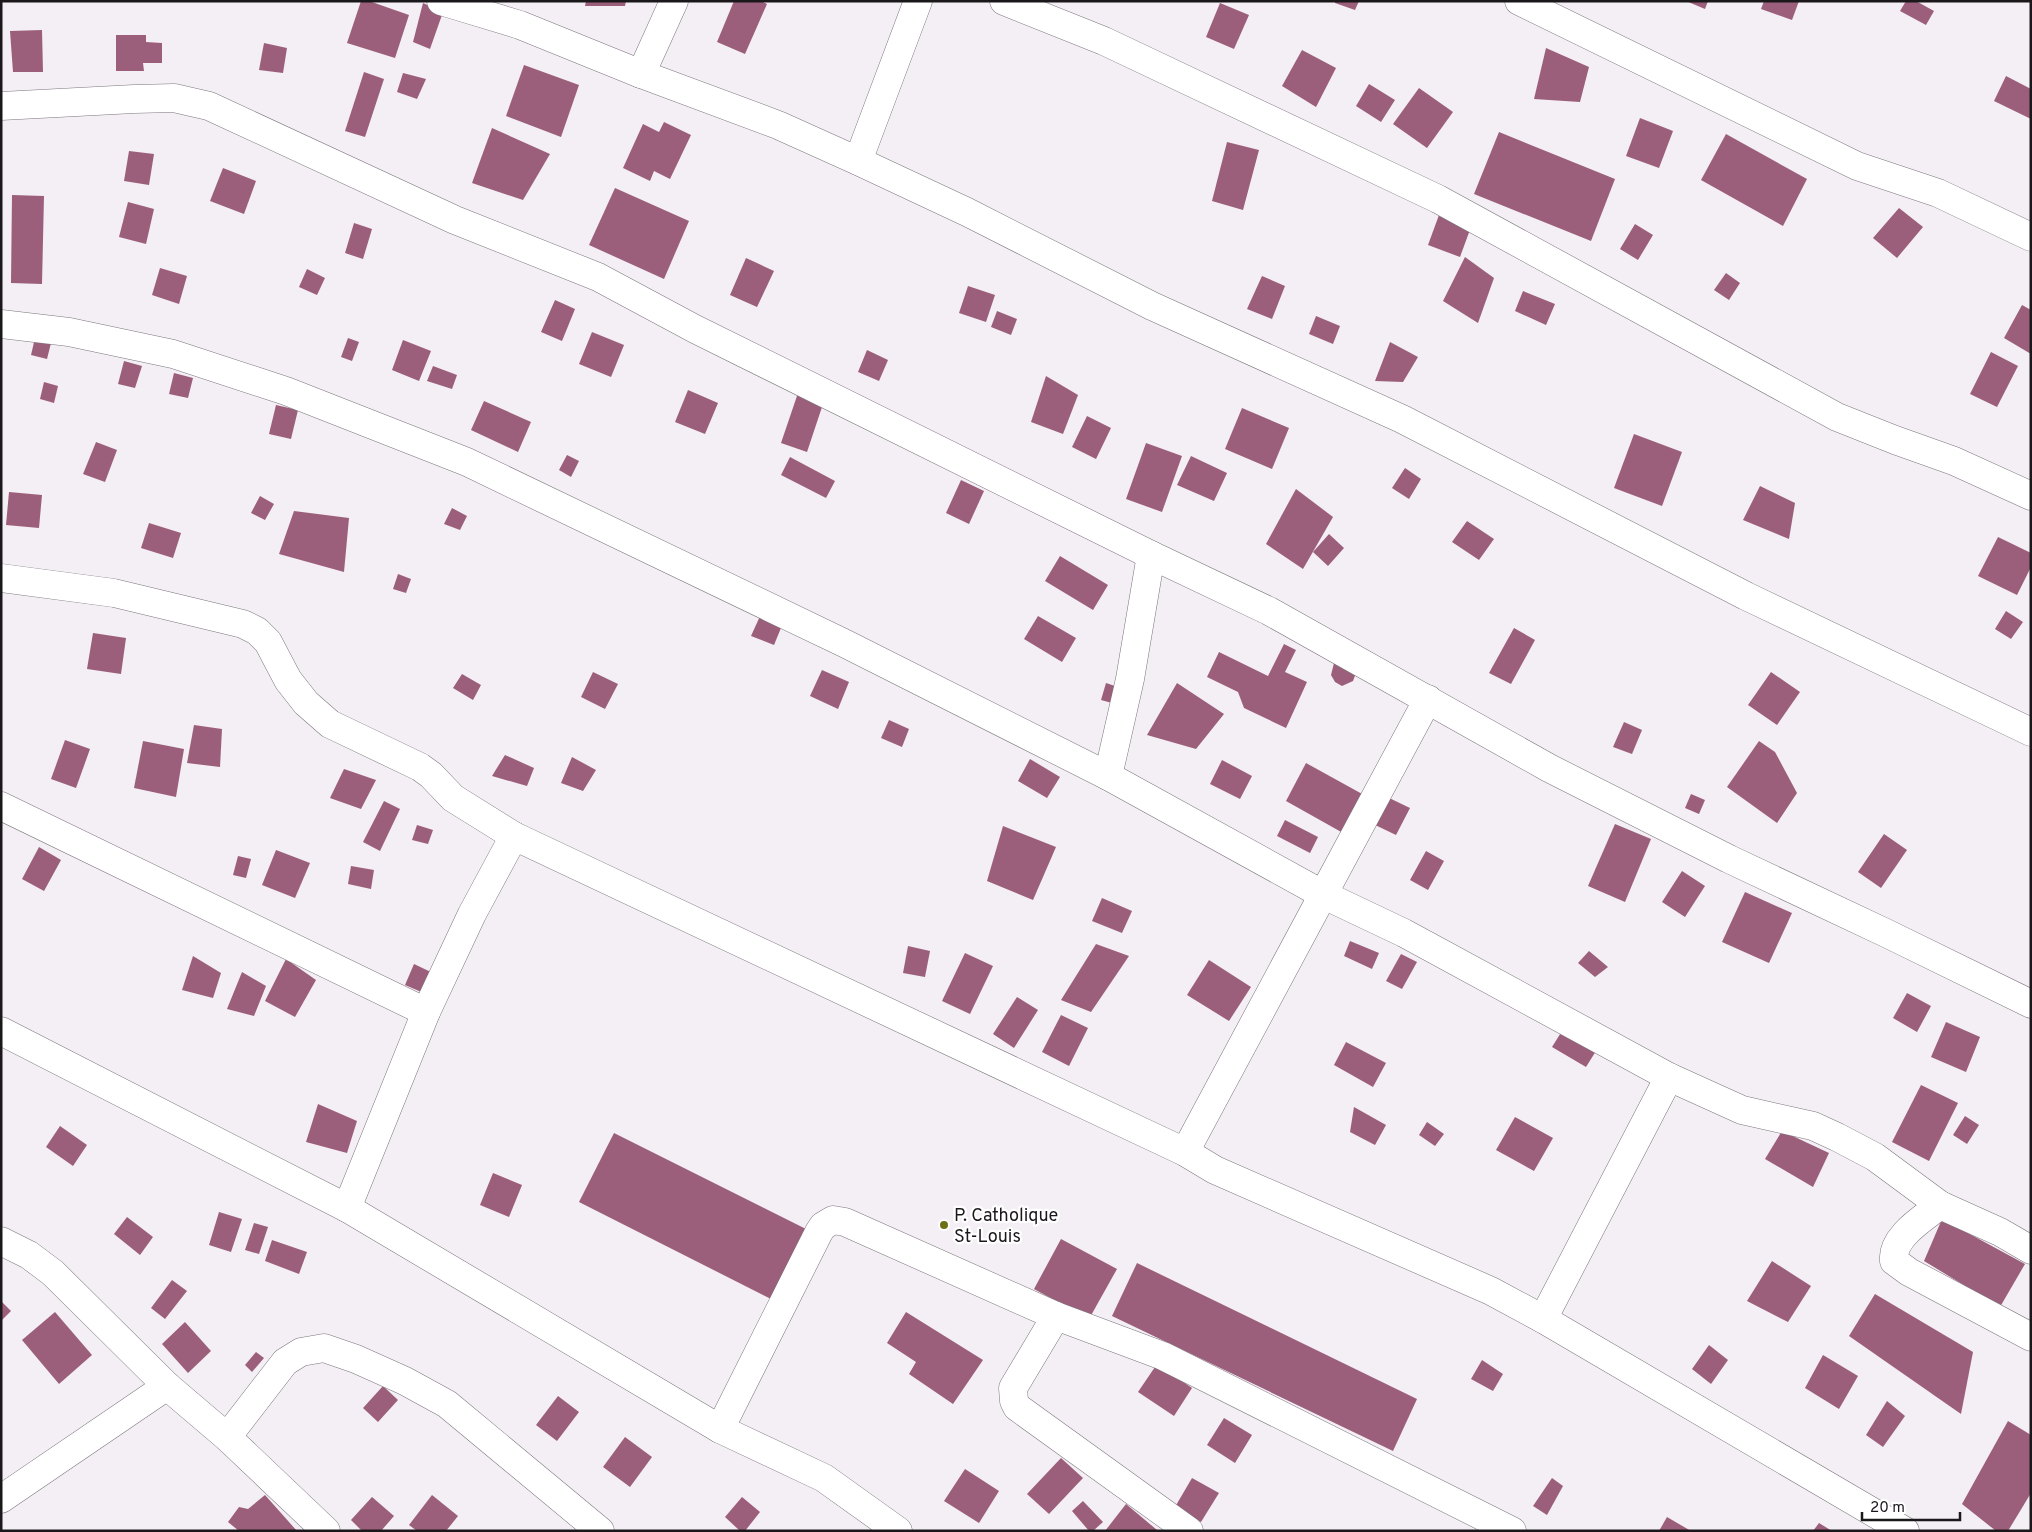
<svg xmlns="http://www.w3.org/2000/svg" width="2032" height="1532" font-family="Overpass,sans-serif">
  <rect width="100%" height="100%" fill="#f4eef5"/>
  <g fill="#9c5f7b">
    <polygon points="361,1 369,1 409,15 395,58 347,43"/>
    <polygon points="586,1 626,1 625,6 585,6"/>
    <polygon points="734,1 761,1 767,4 745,54 717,42"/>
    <polygon points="1335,1 1359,1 1355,10 1335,3"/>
    <polygon points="1686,1 1708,1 1705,9"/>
    <polygon points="1764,1 1799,1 1792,20 1761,9"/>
    <polygon points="1906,1 1916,1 1934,11 1926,25 1900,11"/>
    <polygon points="423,3 443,12 430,49 413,42"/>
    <polygon points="1220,3 1249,15 1234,49 1206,37"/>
    <polygon points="42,30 43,72 13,72 10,31"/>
    <polygon points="116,35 146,35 146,42 162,43 162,63 143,63 144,71 116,71"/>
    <polygon points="264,43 287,48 283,73 259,70"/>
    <polygon points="1546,48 1589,67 1580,102 1534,99"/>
    <polygon points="1302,50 1336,68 1316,107 1282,86"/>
    <polygon points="524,65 579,85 561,137 506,116"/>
    <polygon points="364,72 384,79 365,137 345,131"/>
    <polygon points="403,73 426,79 417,99 397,92"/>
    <polygon points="2006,76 2031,89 2031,119 1994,101"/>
    <polygon points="1369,84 1395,100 1381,122 1356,106"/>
    <polygon points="1419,88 1453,112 1427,148 1393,124"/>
    <polygon points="1640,118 1673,131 1659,168 1626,156"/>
    <polygon points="664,122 691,135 670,179 654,171 650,181 623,168 643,124 659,132"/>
    <polygon points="492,128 550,154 523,200 472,183"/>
    <polygon points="1499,132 1615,179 1591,241 1474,194"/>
    <polygon points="1726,134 1807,179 1783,226 1701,180"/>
    <polygon points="1227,142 1259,150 1243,210 1212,201"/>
    <polygon points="129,151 154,154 149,185 124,181"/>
    <polygon points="223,168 256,181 244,214 210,201"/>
    <polygon points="615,188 689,221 664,279 589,245"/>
    <polygon points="12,195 44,196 42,284 11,283"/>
    <polygon points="128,202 154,209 146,244 119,237"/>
    <polygon points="1899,208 1923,227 1897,258 1873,238"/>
    <polygon points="1439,215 1471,227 1460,257 1428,245"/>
    <polygon points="354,223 372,229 363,259 345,253"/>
    <polygon points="1635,224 1653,235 1638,260 1620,249"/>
    <polygon points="1465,257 1494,278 1478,323 1443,301"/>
    <polygon points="746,258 774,271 757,307 730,295"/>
    <polygon points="160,268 187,276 179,304 152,295"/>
    <polygon points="307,269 325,278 317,295 299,287"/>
    <polygon points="1726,273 1740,283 1729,300 1714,290"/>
    <polygon points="1262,276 1285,286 1272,319 1247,309"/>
    <polygon points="968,286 995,295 986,322 959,313"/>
    <polygon points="1523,291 1555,304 1546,325 1515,311"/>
    <polygon points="555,300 575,309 562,341 541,332"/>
    <polygon points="2022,305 2031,310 2031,354 2004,338"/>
    <polygon points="997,311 1017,319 1011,335 991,327"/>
    <polygon points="1316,316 1340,326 1333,344 1309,334"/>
    <polygon points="592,332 624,345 611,377 579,364"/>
    <polygon points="35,338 51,343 47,359 31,355"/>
    <polygon points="348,338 359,342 352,361 341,357"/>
    <polygon points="403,340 431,351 419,381 392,370"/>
    <polygon points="1390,342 1418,357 1403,382 1375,381"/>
    <polygon points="867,350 888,360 879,381 858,372"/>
    <polygon points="1991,352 2018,366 1997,407 1970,394"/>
    <polygon points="124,361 142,366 135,388 118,384"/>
    <polygon points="433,366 457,375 452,389 427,381"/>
    <polygon points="174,373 193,378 188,398 169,394"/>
    <polygon points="1046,376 1078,395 1063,434 1031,422"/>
    <polygon points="44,382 58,386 54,403 40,399"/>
    <polygon points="688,390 718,403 705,434 675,422"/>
    <polygon points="799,390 825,398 807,452 781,443"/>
    <polygon points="484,401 531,422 518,452 471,430"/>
    <polygon points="276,405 298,410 291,439 269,434"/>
    <polygon points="1242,408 1289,428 1272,469 1225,449"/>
    <polygon points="1087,416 1111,428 1096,459 1072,447"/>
    <polygon points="1634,434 1682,452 1662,506 1614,488"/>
    <polygon points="96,442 117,450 105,482 83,474"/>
    <polygon points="1146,443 1182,456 1162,512 1126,499"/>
    <polygon points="567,455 579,461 571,477 559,470"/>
    <polygon points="1191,456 1227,473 1214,501 1177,485"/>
    <polygon points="790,457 835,481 826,498 781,475"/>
    <polygon points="1405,468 1421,479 1409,499 1392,488"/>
    <polygon points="961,480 984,491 969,524 946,513"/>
    <polygon points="1760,486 1795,503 1789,539 1743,520"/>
    <polygon points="1296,489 1333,517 1303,569 1266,544"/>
    <polygon points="9,492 42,495 39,528 6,525"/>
    <polygon points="260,496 274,504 265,520 251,513"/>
    <polygon points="452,508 467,516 460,530 444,524"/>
    <polygon points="294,511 349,518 344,572 279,554"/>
    <polygon points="1467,521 1494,539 1479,560 1452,542"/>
    <polygon points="149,523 181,533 173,558 141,548"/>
    <polygon points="1329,534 1344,548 1328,566 1313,552"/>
    <polygon points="1998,537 2031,553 2031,567 2017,595 1978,576"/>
    <polygon points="1060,556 1108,585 1093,610 1045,581"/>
    <polygon points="398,574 411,579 406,593 393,589"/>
    <polygon points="2006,611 2023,622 2011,639 1995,629"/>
    <polygon points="761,614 783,623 774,645 751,636"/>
    <polygon points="1038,616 1076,638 1062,662 1024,639"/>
    <polygon points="1514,628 1535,640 1511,684 1489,673"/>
    <polygon points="93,633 126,638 121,674 87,669"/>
    <polygon points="1284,644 1296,650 1285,672 1307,682 1286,728 1244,708 1238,692 1207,677 1219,652 1268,676"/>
    <polygon points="1334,663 1356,673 1353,681 1342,686 1335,682 1331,675"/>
    <polygon points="822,670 849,682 838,709 810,696"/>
    <polygon points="593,672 618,684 605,709 581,697"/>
    <polygon points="1771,672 1800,692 1777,725 1748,705"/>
    <polygon points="462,674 481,685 473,700 453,688"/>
    <polygon points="1106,683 1124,689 1119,705 1101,700"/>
    <polygon points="1177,683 1224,714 1196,749 1147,735"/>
    <polygon points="889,720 909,729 902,747 881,738"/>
    <polygon points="1624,722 1642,730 1632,754 1613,747"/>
    <polygon points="194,725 222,729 220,767 187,763"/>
    <polygon points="65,740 90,749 76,788 51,779"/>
    <polygon points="143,741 184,749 176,797 134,788"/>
    <polygon points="1759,741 1775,752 1797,793 1777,823 1727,787"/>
    <polygon points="505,755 534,768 527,786 492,776"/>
    <polygon points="572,757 596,770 583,791 561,783"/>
    <polygon points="1030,759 1060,777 1047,798 1018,781"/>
    <polygon points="1222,760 1252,776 1240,799 1210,784"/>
    <polygon points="1306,763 1364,795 1343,833 1286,801"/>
    <polygon points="344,769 376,780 361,809 330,798"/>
    <polygon points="1691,794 1705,800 1699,814 1685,808"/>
    <polygon points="1385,796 1410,808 1396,835 1371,823"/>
    <polygon points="384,801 400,809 380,851 363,842"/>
    <polygon points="1285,820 1318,837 1310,853 1277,836"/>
    <polygon points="1615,824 1651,839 1625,902 1588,886"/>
    <polygon points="417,825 433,830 428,844 412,840"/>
    <polygon points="1003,826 1056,847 1033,900 987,881"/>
    <polygon points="1884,834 1907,850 1881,888 1858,872"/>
    <polygon points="39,847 61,860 44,891 22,879"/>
    <polygon points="276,850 310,863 295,898 262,885"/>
    <polygon points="1426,851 1444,861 1428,890 1410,880"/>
    <polygon points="238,856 251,859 246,878 233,875"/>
    <polygon points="351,866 374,870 371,889 348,884"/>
    <polygon points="1682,871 1705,886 1685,917 1662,902"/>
    <polygon points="1745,892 1792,913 1769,963 1722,942"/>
    <polygon points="1102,898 1132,911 1122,933 1092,921"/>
    <polygon points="1350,941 1379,953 1372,969 1344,956"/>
    <polygon points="1096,944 1129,956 1091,1012 1061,1000"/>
    <polygon points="908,946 930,951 925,977 903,973"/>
    <polygon points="1589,951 1608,967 1595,977 1578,963"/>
    <polygon points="965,953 993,966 970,1014 942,1001"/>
    <polygon points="1401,954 1417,962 1402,989 1386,981"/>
    <polygon points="193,956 221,973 213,998 182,990"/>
    <polygon points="286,959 316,980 295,1017 265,1001"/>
    <polygon points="1209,960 1251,987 1229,1021 1187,995"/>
    <polygon points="414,964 435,974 426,994 405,985"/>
    <polygon points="242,972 266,986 254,1016 227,1009"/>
    <polygon points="1907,993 1931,1006 1917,1032 1893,1018"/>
    <polygon points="1017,997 1038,1010 1014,1048 993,1034"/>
    <polygon points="1061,1015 1088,1028 1069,1066 1042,1052"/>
    <polygon points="1946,1022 1980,1037 1966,1072 1931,1057"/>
    <polygon points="1567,1023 1601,1043 1586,1067 1552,1047"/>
    <polygon points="1346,1042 1386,1063 1373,1087 1334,1065"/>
    <polygon points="1921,1085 1958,1103 1929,1161 1892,1142"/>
    <polygon points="318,1104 357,1121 347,1153 306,1142"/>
    <polygon points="1354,1107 1386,1125 1375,1145 1350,1132"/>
    <polygon points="1965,1116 1979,1125 1967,1144 1953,1135"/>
    <polygon points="1515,1117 1553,1138 1534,1171 1496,1150"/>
    <polygon points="1427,1122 1444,1134 1435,1146 1419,1135"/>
    <polygon points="60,1126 87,1145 73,1166 46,1147"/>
    <polygon points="1782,1131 1829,1153 1813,1187 1765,1159"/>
    <polygon points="614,1133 806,1229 771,1299 579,1202"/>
    <polygon points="493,1173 522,1185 509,1217 480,1205"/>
    <polygon points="219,1212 242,1219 231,1252 209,1245"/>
    <polygon points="127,1217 153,1237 140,1255 114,1234"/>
    <polygon points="1942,1219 2025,1264 2000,1307 1924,1261"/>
    <polygon points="254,1223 268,1227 259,1254 245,1250"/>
    <polygon points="1061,1239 1117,1269 1089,1319 1034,1289"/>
    <polygon points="272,1240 307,1252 299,1274 265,1261"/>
    <polygon points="1772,1261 1811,1286 1788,1322 1747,1301"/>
    <polygon points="1137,1263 1417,1399 1393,1451 1112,1316"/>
    <polygon points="172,1280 187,1291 165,1319 151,1308"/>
    <polygon points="1875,1294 1973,1352 1961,1414 1849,1336"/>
    <polygon points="1,1301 11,1311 1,1321"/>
    <polygon points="55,1312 92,1355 59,1384 22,1340"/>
    <polygon points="906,1312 983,1360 953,1404 909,1374 916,1362 887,1343"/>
    <polygon points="185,1322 211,1351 188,1373 162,1344"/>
    <polygon points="1709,1345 1728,1360 1711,1384 1692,1369"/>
    <polygon points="256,1352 264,1358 252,1372 245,1365"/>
    <polygon points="1823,1355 1858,1376 1839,1409 1805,1388"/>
    <polygon points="1482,1360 1503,1374 1493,1391 1471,1379"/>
    <polygon points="1157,1364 1192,1388 1174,1416 1138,1392"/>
    <polygon points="383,1386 398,1400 378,1422 363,1408"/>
    <polygon points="558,1396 579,1412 557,1441 536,1425"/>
    <polygon points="1887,1401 1905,1416 1883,1447 1866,1435"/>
    <polygon points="1224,1418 1252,1435 1235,1463 1207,1445"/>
    <polygon points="2008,1421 2031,1435 2031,1493 2008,1531 1996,1531 1962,1504"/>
    <polygon points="625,1437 652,1457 630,1487 603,1467"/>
    <polygon points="1061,1458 1083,1478 1049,1514 1027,1494"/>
    <polygon points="965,1469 999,1491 979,1523 944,1501"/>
    <polygon points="1192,1478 1219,1493 1201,1522 1175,1507"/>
    <polygon points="1552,1478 1563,1486 1547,1515 1533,1506"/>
    <polygon points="265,1495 297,1531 239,1531 228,1522 239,1507 248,1509"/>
    <polygon points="432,1495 458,1516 446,1531 417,1531 409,1525"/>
    <polygon points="372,1497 394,1516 381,1531 362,1531 351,1520"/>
    <polygon points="742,1497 760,1512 745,1531 740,1531 725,1517"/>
    <polygon points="1083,1501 1103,1522 1093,1531 1089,1531 1072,1511"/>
    <polygon points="1126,1504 1157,1530 1156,1531 1105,1531"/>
    <polygon points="1667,1517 1691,1531 1659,1531"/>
    <polygon points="1819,1523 1832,1531 1813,1531"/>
  </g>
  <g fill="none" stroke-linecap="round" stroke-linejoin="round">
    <defs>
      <g id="street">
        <polyline points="441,1 520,25 641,74 778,125 858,161 967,212 1152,306 1402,419 1746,596 2031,732"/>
        <polyline points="1004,1 1104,41 1438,199 1837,417 1895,440 1954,461 2031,496"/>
        <polyline points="1519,1 1857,166 1938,193 2031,237"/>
        <polyline points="641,74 674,1"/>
        <polyline points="1,106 134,99 174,98 209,106 455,220 598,277 695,329 1151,555 1269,611 1549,768 1729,859 1888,934 2031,1004"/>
        <polyline points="858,161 918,1"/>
        <polyline points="1,324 69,332 173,354 286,391 467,462 844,643 1108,776 1324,895 1404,933 1669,1077 1742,1110 1813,1126 1837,1137 1875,1157 1940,1205 2000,1232 2031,1250"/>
        <polyline points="1,578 114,593 243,624 257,631 268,642 288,680 306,703 330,724 420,767 431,775 453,798 514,836 1185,1152 1215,1170 1491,1291 1543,1319 1905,1531"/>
        <polyline points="1108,776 1130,679 1151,555"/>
        <polyline points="1,806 426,1012 347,1208"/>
        <polyline points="426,1012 472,914 514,836"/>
        <polyline points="1,1031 347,1208 720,1429 819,1232 823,1226 833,1220 845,1222 1056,1316 1163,1356 1512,1531"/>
        <polyline points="1185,1152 1428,699"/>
        <path d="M1940 1205C1924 1218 1891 1237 1894 1261L1909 1272 2031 1337"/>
        <polyline points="1,1241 29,1255 53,1273 167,1386 227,1437 326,1531"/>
        <polyline points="1056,1316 1013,1388 1014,1401 1017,1407 1189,1531"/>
        <polyline points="1543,1319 1669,1077"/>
        <polyline points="720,1429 824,1478 898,1531"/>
        <polyline points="227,1437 285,1362 301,1352 324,1348 356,1359 405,1381 447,1404 600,1531"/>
        <polyline points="1,1499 167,1386"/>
      </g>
    </defs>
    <use href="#street" stroke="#7d777e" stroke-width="29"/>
    <use href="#street" stroke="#fff" stroke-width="28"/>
  </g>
  <circle fill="#6e7015" stroke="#fff" stroke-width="2" cx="944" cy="1225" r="5"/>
  <g text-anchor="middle" stroke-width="4.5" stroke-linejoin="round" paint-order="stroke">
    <g font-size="18" fill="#1b181b" stroke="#fff" text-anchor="start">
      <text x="954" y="1221">P. Catholique<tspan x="954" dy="21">St-Louis</tspan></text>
    </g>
  </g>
  <rect width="2032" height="1532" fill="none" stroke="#1b181b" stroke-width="5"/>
  <path d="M1862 1512v8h98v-8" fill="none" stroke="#1b181b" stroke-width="2.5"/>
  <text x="1870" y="1512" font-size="15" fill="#1b181b" stroke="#ffffff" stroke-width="4" paint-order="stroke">20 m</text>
</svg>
